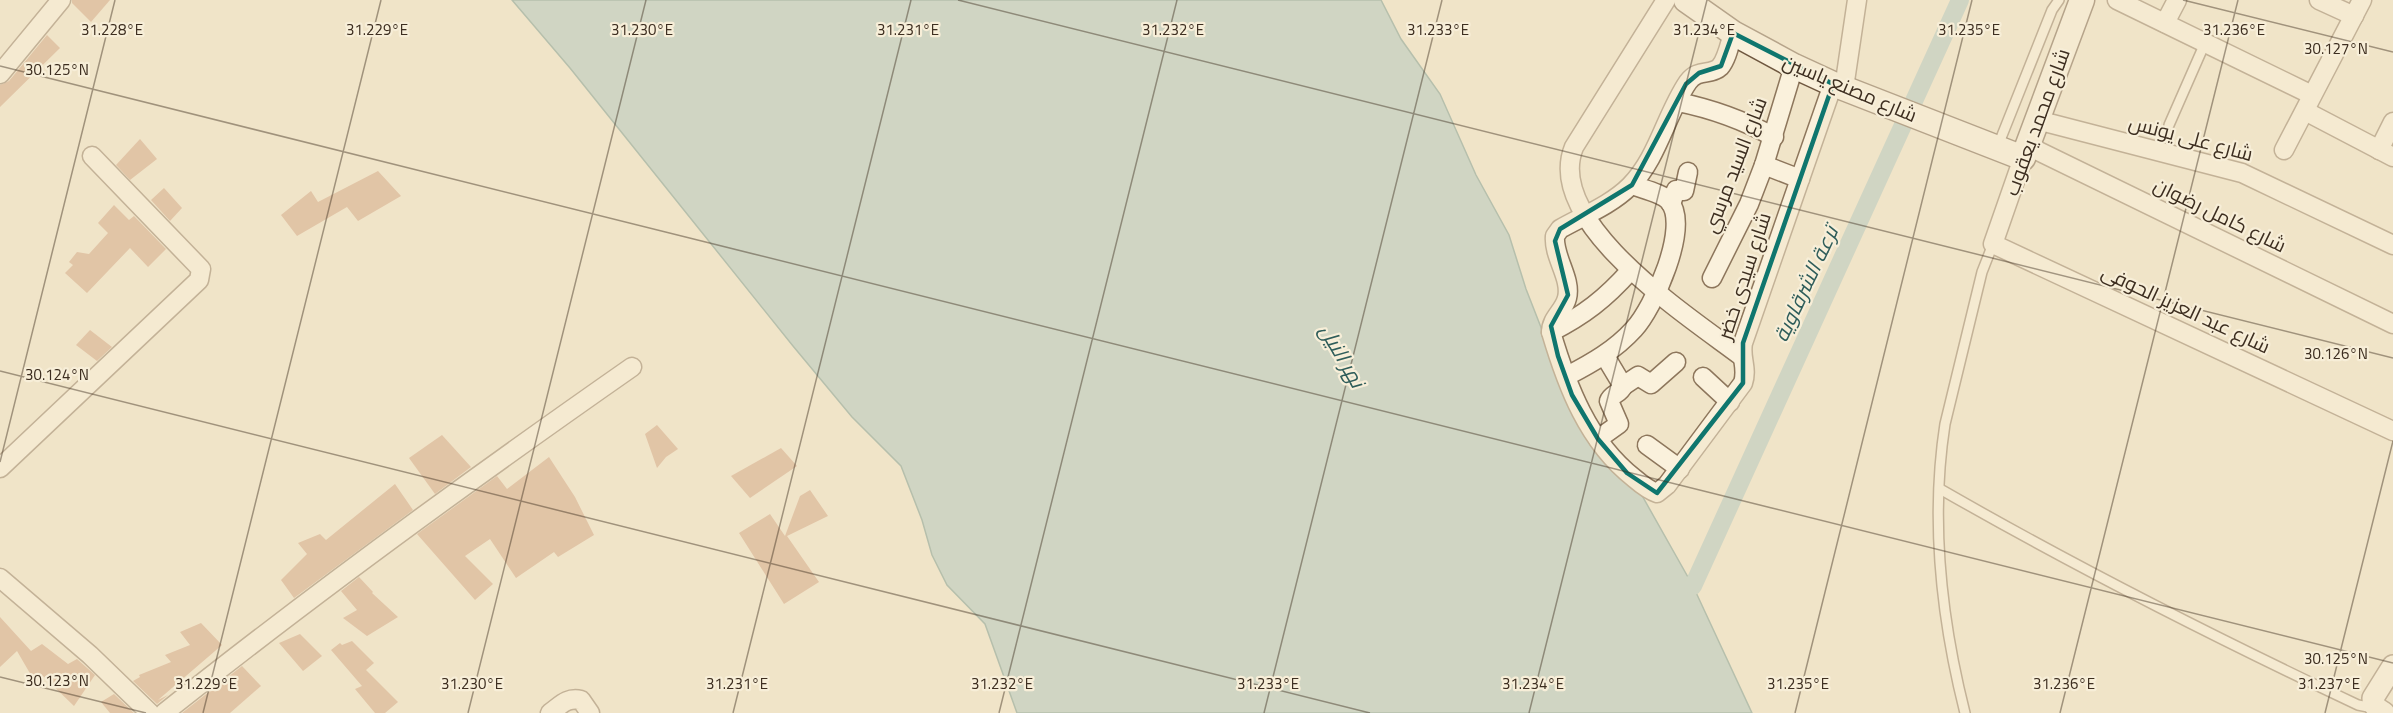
<svg xmlns="http://www.w3.org/2000/svg" width="2393" height="713" font-family="Georgia,Cairo,serif">
  <rect width="100%" height="100%" fill="#f0e4c8"/>
  <polygon fill="#a9c4bc" stroke="#6f938a" stroke-width="1.5" points="512,0 1381,0 1401,39 1440,94 1476,175 1509,235 1526,289 1569,399 1595,451 1640,492 1693,586 1752,713 1017,713 985,624 947,585 932,555 922,520 901,466 852,417 793,346 570,68"/>
  <g fill="none" stroke-linecap="round" stroke-linejoin="round">
    <polyline stroke="#a9c4bc" stroke-width="18" points="1693,586 1960,0"/>
  </g>
  <g fill="#cf9f7d">
    <polygon points="72,0 110,0 91,22 72,3"/>
    <polygon points="47,35 60,48 0,107 0,85 9,81"/>
    <polygon points="140,139 157,159 130,180 116,165"/>
    <polygon points="378,171 401,196 358,221 347,207 297,236 281,215 311,191 318,202"/>
    <polygon points="164,188 182,208 170,221 151,200"/>
    <polygon points="114,205 129,220 134,216 166,249 148,267 130,248 87,293 65,273 73,265 69,262 77,252 89,254 108,233 98,223"/>
    <polygon points="90,330 112,347 97,361 76,345"/>
    <polygon points="657,425 678,449 666,457 657,468 645,434"/>
    <polygon points="442,435 471,467 435,494 409,458"/>
    <polygon points="781,448 797,466 750,498 731,476"/>
    <polygon points="549,457 575,497 594,535 558,557 554,552 516,578 490,539 465,556 493,584 475,600 417,534 497,476 507,489"/>
    <polygon points="395,484 413,510 294,598 281,580 307,554 298,543 320,534 326,540"/>
    <polygon points="810,490 828,516 787,536 819,582 784,604 739,533 770,514 785,536 800,496"/>
    <polygon points="359,577 373,592 372,593 398,617 367,636 343,618 357,610 341,591"/>
    <polygon points="0,617 31,651 42,644 68,664 77,659 95,675 74,706 43,676 35,682 17,651 0,667"/>
    <polygon points="201,623 222,645 158,700 168,695 157,704 133,681 140,677 139,675 171,662 165,655 190,645 180,632"/>
    <polygon points="300,634 322,656 303,671 279,643"/>
    <polygon points="352,641 374,663 366,670 398,702 385,713 375,713 355,689 362,686 331,650 340,643 342,645"/>
    <polygon points="242,666 261,686 230,713 182,713"/>
    <polygon points="114,694 134,713 110,713 101,702"/>
  </g>
  <g fill="none" stroke-linecap="round" stroke-linejoin="round">
    <defs>
      <g id="service">
        <polyline points="2169,125 2205,43"/>
        <polyline points="1997,148 2052,10 2059,0"/>
        <path d="M1940 489C2076 567 2216 638 2358 705L2373 708"/>
        <path d="M1965 713C1941 618 1930 521 1945 424L1982 272 1993 244"/>
      </g>
      <g id="minor">
        <path d="M1666 0 1574 147C1543 223 1691 318 1741 356"/>
        <polyline points="2117,0 2312,95"/>
        <polyline points="2319,0 2354,16"/>
        <polyline points="2165,23 2177,0"/>
        <path d="M1733 33C1730 43 1727 59 1720 67 1711 76 1698 68 1688 82 1666 114 1658 158 1630 186 1611 205 1583 216 1560 229L1555 236C1553 257 1572 278 1567 298 1564 311 1551 318 1551 332 1567 386 1588 442 1634 478 1641 484 1648 490 1657 493L1667 485 1743 383C1748 368 1740 358 1743 343L1833 84"/>
        <polyline points="0,74 61,0"/>
        <polyline points="1844,88 1857,0"/>
        <path d="M1678 102C1713 109 1743 120 1774 137"/>
        <polyline points="2305,111 2393,157"/>
        <polyline points="2037,120 2242,173 2393,245"/>
        <polyline points="2028,146 2393,324"/>
        <polyline points="2284,150 2362,0"/>
        <polyline points="2379,150 2393,122"/>
        <polyline points="2023,158 1993,244 2393,431"/>
        <polyline points="1764,165 1800,179"/>
        <polyline points="1671,204 1676,190 1684,191 1688,172"/>
        <polyline points="1712,278 1749,204 1764,165 1794,66"/>
        <path d="M1551 332C1584 315 1605 299 1630 271"/>
        <path d="M1567 376C1592 363 1615 350 1634 329 1653 309 1691 226 1669 201 1662 193 1642 189 1632 185"/>
        <polyline points="1703,377 1730,402"/>
        <polyline points="1623,386 1638,376 1651,384 1676,362"/>
        <path d="M1598 439 1619 424 1609 401C1611 394 1620 394 1623 386L1605 356"/>
        <polyline points="1647,445 1680,469"/>
        <polyline points="0,468 199,280 201,269 92,156"/>
        <polyline points="0,578 90,655 150,713"/>
        <path d="M164 713C316 592 473 478 632 367"/>
        <path d="M550 713C561 705 567 697 581 700L590 713"/>
      </g>
      <path id="tertiary" d="M2384 713C2378 709 2373 707 2373 698L2393 666"/>
      <polyline id="secondary" points="1686,0 1733,33 1794,66 1833,84 2023,158 2082,0"/>
    </defs>
    <use href="#service" stroke="#8d765c" stroke-width="12"/>
    <use href="#minor" stroke="#8d765c" stroke-width="21"/>
    <use href="#tertiary" stroke="#8d765c" stroke-width="24"/>
    <use href="#secondary" stroke="#6f573f" stroke-width="27"/>
    <use href="#service" stroke="#faf1dc" stroke-width="9"/>
    <use href="#minor" stroke="#faf1dc" stroke-width="18"/>
    <use href="#tertiary" stroke="#faf1dc" stroke-width="21"/>
    <use href="#secondary" stroke="#faf1dc" stroke-width="24"/>
  </g>
  <path d="M0 0H2393V713H0ZM1733 33 1833 84 1743 343V383L1657 493 1627 473 1598 439 1572 395 1558 356 1551 326 1568 295 1555 241 1560 229 1632 185 1686 84 1699 73 1721 66Z" fill="#f0e4c8" fill-opacity=".55" fill-rule="evenodd"/>
  <path fill="none" stroke="#0f766e" stroke-width="4.5" stroke-linejoin="round" d="M1733 33 1833 84 1743 343V383L1657 493 1627 473 1598 439 1572 395 1558 356 1551 326 1568 295 1555 241 1560 229 1632 185 1686 84 1699 73 1721 66Z"/>
  <path fill="none" stroke="#3d2e20" stroke-width="1.5" stroke-opacity="0.45" d="M958 0 2393 358M2183 0 2393 52M0 66 2393 663M0 371 1370 713M0 462 115 0M0 677 146 713M203 713 381 0M468 713 646 0M733 713 911 0M999 713 1177 0M1264 713 1442 0M1529 713 1707 0M1795 713 1972 0M2060 713 2238 0M2325 713 2393 441"/>
  <g text-anchor="middle" stroke-width="4.5" stroke-linejoin="round" paint-order="stroke">
    <g font-size="20" fill="#3d2e20" stroke="#f7eed8">
      <text transform="translate(1850 88) rotate(23)" y="7">شارع مصنع ياسين</text>
      <text transform="translate(2037 122) rotate(-70)" y="7">شارع محمد يعقوب</text>
      <text transform="translate(2191 138) rotate(15)" y="7">شارع على يونس</text>
      <text transform="translate(1735 165) rotate(-69)" y="7">شارع السيد مرسي</text>
      <text transform="translate(2220 215) rotate(26)" y="7">شارع كامل رضوان</text>
      <text transform="translate(1744 276) rotate(-72)" y="7">شارع سيدى خضر</text>
      <text transform="translate(2186 309) rotate(25)" y="7">شارع عبد العزيز الحوفى</text>
    </g>
    <g font-size="21" font-style="italic" fill="#2f5d5a" stroke="#f7eed8">
      <text transform="translate(1806 284) rotate(-65)" y="7">ترعة الشرقاوية</text>
      <text transform="translate(1342 356) rotate(60)" y="7">نهر النيل</text>
    </g>
  </g>
  <g font-size="15" text-anchor="middle" fill="#3d2e20" stroke="#f7eed8" stroke-width="4.5" stroke-linejoin="round" paint-order="stroke">
    <text x="112" y="35">31.228°E</text>
    <text x="377" y="35">31.229°E</text>
    <text x="642" y="35">31.230°E</text>
    <text x="908" y="35">31.231°E</text>
    <text x="1173" y="35">31.232°E</text>
    <text x="1438" y="35">31.233°E</text>
    <text x="1704" y="35">31.234°E</text>
    <text x="1969" y="35">31.235°E</text>
    <text x="2234" y="35">31.236°E</text>
    <text x="2336" y="54">30.127°N</text>
    <text x="57" y="75">30.125°N</text>
    <text x="2336" y="359">30.126°N</text>
    <text x="57" y="380">30.124°N</text>
    <text x="2336" y="664">30.125°N</text>
    <text x="57" y="686">30.123°N</text>
    <text x="206" y="689">31.229°E</text>
    <text x="472" y="689">31.230°E</text>
    <text x="737" y="689">31.231°E</text>
    <text x="1002" y="689">31.232°E</text>
    <text x="1268" y="689">31.233°E</text>
    <text x="1533" y="689">31.234°E</text>
    <text x="1798" y="689">31.235°E</text>
    <text x="2064" y="689">31.236°E</text>
    <text x="2329" y="689">31.237°E</text>
  </g>
</svg>
